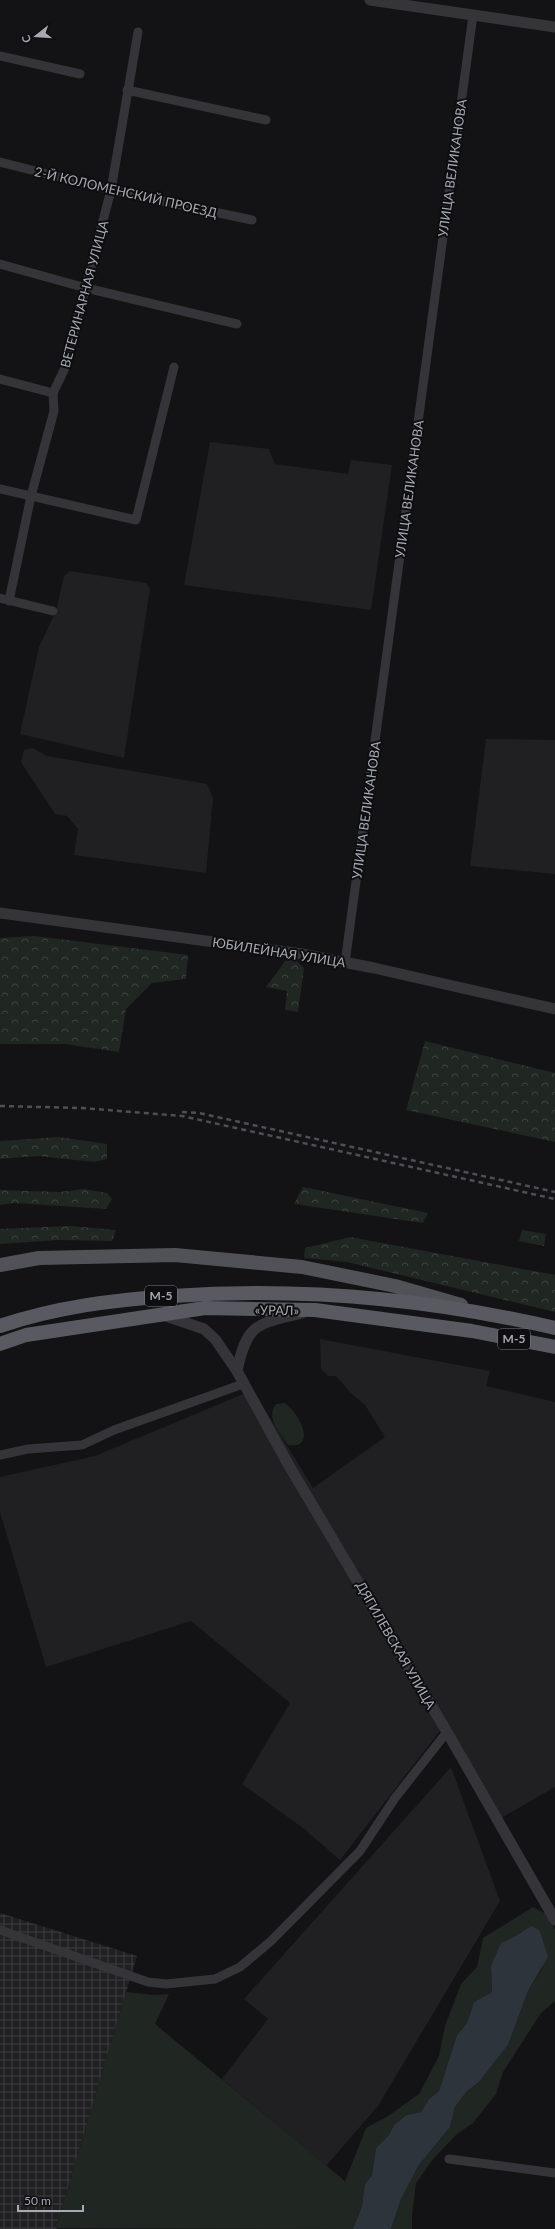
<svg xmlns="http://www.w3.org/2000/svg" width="555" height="2229" font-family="Lato,sans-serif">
  <defs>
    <pattern id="industrial-grid" width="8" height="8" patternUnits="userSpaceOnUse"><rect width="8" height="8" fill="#201f21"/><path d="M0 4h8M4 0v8" fill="none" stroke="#3d3d3f"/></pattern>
    <pattern id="forest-crowns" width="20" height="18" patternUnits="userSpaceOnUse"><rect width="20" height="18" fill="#202621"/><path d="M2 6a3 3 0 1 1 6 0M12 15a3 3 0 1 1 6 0" fill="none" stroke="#3d433f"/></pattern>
  </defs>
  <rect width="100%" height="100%" fill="#131315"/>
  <g fill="#201f21">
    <polygon points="210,442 269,449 275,464 348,474 351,460 392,465 371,610 184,585"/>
    <polygon points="70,571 146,583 150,589 124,758 20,734 39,647 56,611 64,576"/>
    <polygon points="486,739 555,740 555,874 470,866"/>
    <polygon points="33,748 47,756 207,784 213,798 206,873 74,855 78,829 67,816 55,814 21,762 24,750"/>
    <polygon points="320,1339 490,1371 486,1386 555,1402 555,1787 501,1818 446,1723 340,1860 303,1828 242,1784 290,1703 191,1621 46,1667 0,1512 0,1477 95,1456 253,1390 313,1488 385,1437 365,1405 351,1393 336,1376 328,1376 321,1369"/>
    <polygon points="451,1767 500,1901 378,2106 326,2166 222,2079 268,2019 244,1999"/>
  </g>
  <polygon fill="url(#industrial-grid)" points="0,1913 137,1956 56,2228 58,2229 0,2229"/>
  <g fill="#202621">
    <path d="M284 1403C298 1410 319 1450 288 1445 280 1432 265 1418 276 1404Z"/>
    <polygon points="533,1907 548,1915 555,1930 555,2001 541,2013 503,2072 496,2094 473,2123 457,2134 434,2158 416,2183 412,2215 412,2229 391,2229 401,2199 419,2165 450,2127 455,2107 467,2091 479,2082 508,2045 528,1991 543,1967 543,1942 540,1931 520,1932 491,1966 492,1992 474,2002 467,2023 457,2035 439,2091 429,2099 421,2112 406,2115 394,2125 389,2135 376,2148 372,2175 365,2184 362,2206 353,2229 56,2228 126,1992 154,1995 169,1994 155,2024 345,2181 366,2128 388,2116 419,2094 439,2056 445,2026 461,1984 477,1967 483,1938"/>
  </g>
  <g fill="url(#forest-crowns)">
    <polygon points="35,936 188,955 186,979 152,983 126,1009 119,1052 65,1044 0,1044 0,938"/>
    <polygon points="286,960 297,961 304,968 298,1012 285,1010 287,991 266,987"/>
    <polygon points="425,1041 555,1073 555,1142 406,1110"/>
    <polygon points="59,1137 107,1144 107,1159 94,1162 38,1156 0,1159 0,1141"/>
    <polygon points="303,1187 428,1213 423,1223 294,1204"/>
    <polygon points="84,1189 107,1193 112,1199 106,1209 15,1203 0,1205 0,1190 60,1192"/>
    <polygon points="70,1226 116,1230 112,1241 59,1240 0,1244 0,1229"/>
    <polygon points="522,1230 546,1234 544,1246 519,1241"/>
    <polygon points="350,1237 555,1275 555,1312 347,1262 304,1258 305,1248"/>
  </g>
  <path fill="#2e343c" d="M532 1926 540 1931 548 1957 528 1991 508 2045 479 2082 467 2091 455 2107 450 2127 419 2165 401 2199 391 2229H353L362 2206 365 2184 372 2175 376 2148 389 2135 394 2125 406 2115 421 2112 429 2099 439 2091 457 2035 467 2023 474 2002 492 1992 491 1966 501 1943C513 1939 520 1932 532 1926Z"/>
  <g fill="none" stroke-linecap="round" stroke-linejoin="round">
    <g stroke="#353539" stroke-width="9">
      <polyline points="0,56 80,74"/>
      <polyline points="127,90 266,120"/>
      <polyline points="0,162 111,190 252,220"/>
      <polyline points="0,264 86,288 237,324"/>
      <polyline points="0,379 53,393"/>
      <polyline points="0,489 136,520 174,367"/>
      <polyline points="0,598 53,611"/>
      <polyline points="9,601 31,496 54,411 53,393 64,370 111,190 138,32"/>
      <polyline points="345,963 473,15"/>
      <polyline points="0,1455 28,1449 82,1445 114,1430 243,1384"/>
      <polyline points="0,1930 148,1982 166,1984 215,1979 240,1967 271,1941 360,1851 395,1798 447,1732"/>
      <polyline points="449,2159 555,2173"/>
    </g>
    <g stroke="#353539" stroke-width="11">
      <polyline points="370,0 555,27"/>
      <polyline points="0,913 302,954 374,968 555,1009"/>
      <polyline points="163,1315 204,1329 215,1339 237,1371 288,1464 447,1732 555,1920"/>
      <path d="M237 1371C247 1322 258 1324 302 1313"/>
    </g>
    <polyline stroke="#515258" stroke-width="14" points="0,1265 39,1258 175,1255 302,1267 395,1286 461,1305"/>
    <g stroke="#595a61" stroke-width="14">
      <path d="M0 1326C56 1307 113 1300 172 1296 300 1287 430 1299 555 1328"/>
      <polyline points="0,1344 26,1335 205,1308 315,1310 472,1331 555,1347"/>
    </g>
    <g stroke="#4e4f54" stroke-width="2.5" stroke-dasharray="5 4" stroke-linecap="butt">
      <polyline points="0,1106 82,1108 182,1116 555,1199"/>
      <polyline points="182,1112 199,1113 555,1192"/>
    </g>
  </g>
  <g text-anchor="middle" stroke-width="4" stroke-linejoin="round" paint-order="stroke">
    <g fill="#0e0e10" stroke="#787a82" stroke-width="1">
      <rect x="145" y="1286" width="32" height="20" rx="3"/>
      <rect x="498" y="1329" width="32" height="20" rx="3"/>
    </g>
    <g font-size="12" font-weight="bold" fill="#a6a9b3">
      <text x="161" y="1300">М-5</text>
      <text x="514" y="1343">М-5</text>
    </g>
    <g font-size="13" fill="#a6a9b3" stroke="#0e0e10">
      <text transform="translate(452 168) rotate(-82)" y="5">УЛИЦА ВЕЛИКАНОВА</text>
      <text transform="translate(126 192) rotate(13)" y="5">2-Й КОЛОМЕНСКИЙ ПРОЕЗД</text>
      <text transform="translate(84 294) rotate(-75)" y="5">ВЕТЕРИНАРНАЯ УЛИЦА</text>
      <text transform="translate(409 489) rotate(-82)" y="5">УЛИЦА ВЕЛИКАНОВА</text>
      <text transform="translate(366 810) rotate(-82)" y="5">УЛИЦА ВЕЛИКАНОВА</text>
      <text transform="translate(279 952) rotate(9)" y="5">ЮБИЛЕЙНАЯ УЛИЦА</text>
      <text transform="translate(277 1310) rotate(1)" y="5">«УРАЛ»</text>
      <text transform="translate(396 1645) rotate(60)" y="5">ДЯГИЛЕВСКАЯ УЛИЦА</text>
    </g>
  </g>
  <g transform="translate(36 36) rotate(253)" stroke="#0e0e10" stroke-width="3" paint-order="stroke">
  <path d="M0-3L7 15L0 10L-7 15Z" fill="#a6a9b3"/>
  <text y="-6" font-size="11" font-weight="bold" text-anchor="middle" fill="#a6a9b3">С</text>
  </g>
  <path d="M18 2205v6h65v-6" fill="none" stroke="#a6a9b3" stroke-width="2"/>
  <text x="24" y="2205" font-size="12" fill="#a6a9b3" stroke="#0e0e10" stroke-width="3" paint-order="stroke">50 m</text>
</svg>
